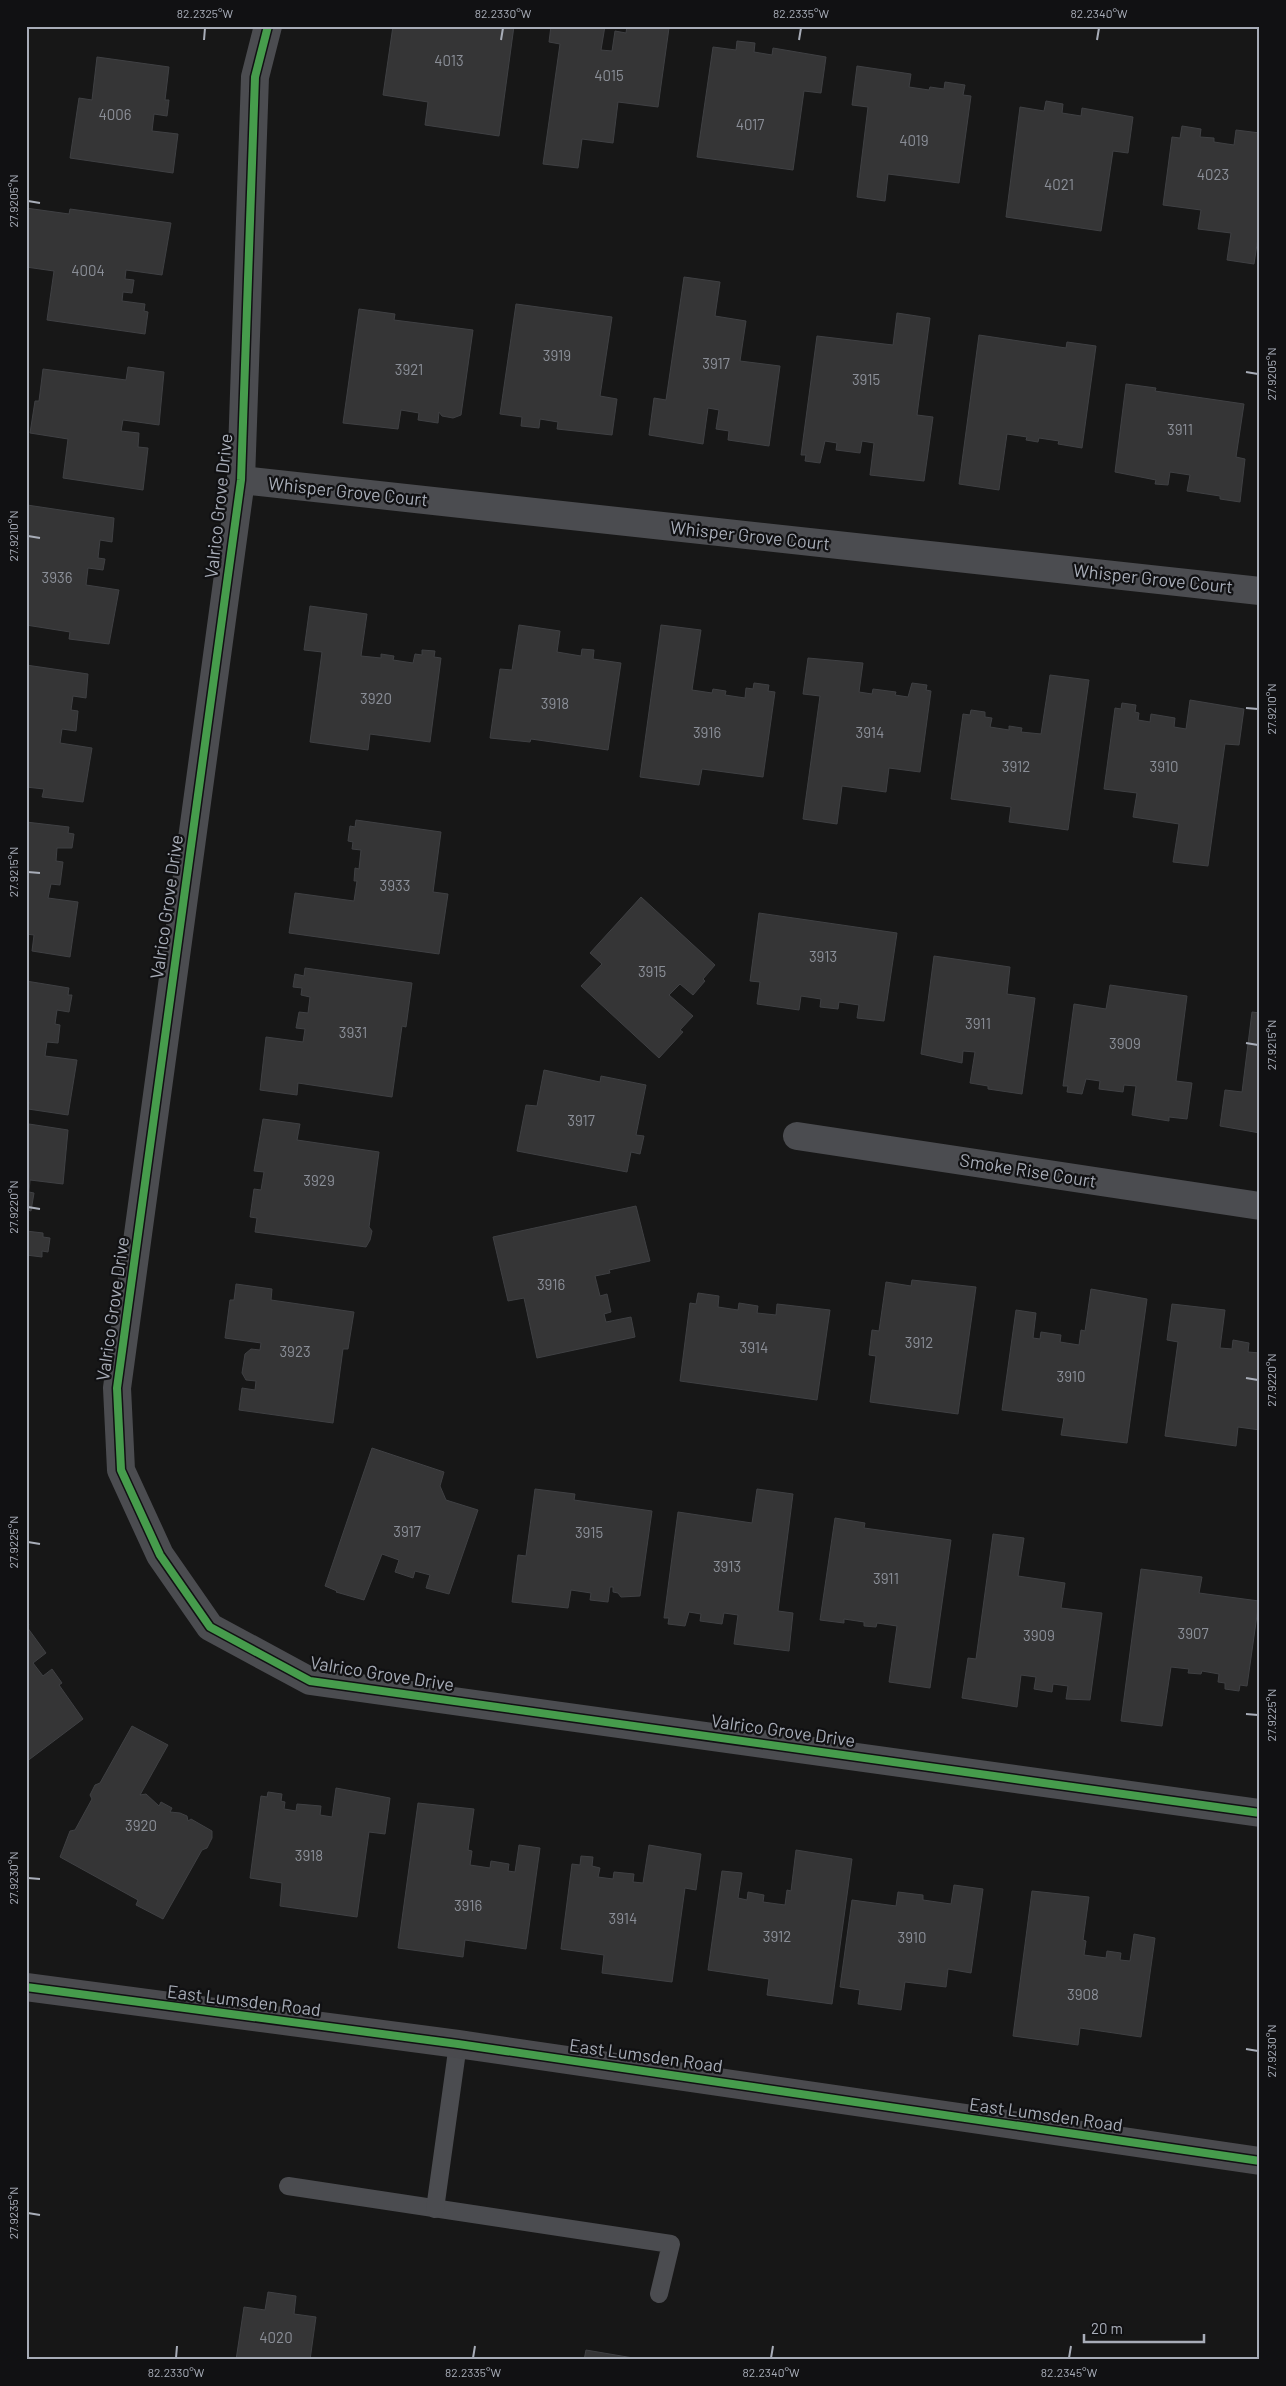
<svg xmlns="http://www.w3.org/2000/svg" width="1286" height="2386" font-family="Barlow,sans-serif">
  <rect width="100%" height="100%" fill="#171717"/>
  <g fill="#353536" stroke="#3f4043">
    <polygon points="393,26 514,26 499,136 425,125 428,102 383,95"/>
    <polygon points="551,26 605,26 601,50 612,51 615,31 626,33 627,26 669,28 658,107 618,102 613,143 582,139 578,168 543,164 560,44 549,42"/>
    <polygon points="737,41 755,43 754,52 772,55 773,48 826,57 821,93 804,91 793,170 697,157 713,47 736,50"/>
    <polygon points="97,57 169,67 165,100 169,100 167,116 154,114 152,131 178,134 173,173 70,158 79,98 92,100"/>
    <polygon points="857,66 911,74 909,87 929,90 930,87 944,89 945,82 965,85 963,95 971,96 959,183 888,174 885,201 857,197 868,107 852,105"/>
    <polygon points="1046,101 1063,104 1062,113 1081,116 1082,108 1133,117 1128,153 1113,151 1101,231 1006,217 1020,107 1044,111"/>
    <polygon points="1182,126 1201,129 1200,137 1214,138 1214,142 1234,145 1236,130 1260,133 1260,225 1254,264 1227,260 1231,233 1198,229 1201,210 1163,205 1172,137 1180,138"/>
    <polygon points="26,208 69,214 70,209 171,223 162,275 126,270 125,279 134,280 132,293 123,292 122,301 145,304 144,311 148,312 145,334 47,320 54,271 26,267"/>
    <polygon points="684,277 720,282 715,316 746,321 740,361 780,366 769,446 728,440 729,431 716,429 719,410 708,408 703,444 649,435 654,398 666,400"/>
    <polygon points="516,304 612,317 600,396 617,399 612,435 557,429 558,422 540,419 539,428 521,426 522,417 500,414"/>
    <polygon points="359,309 395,314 394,320 473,330 461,415 453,418 442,416 439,412 438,423 418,420 419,413 401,410 398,429 343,423"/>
    <polygon points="897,313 930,318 917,415 933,417 924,481 870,475 874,443 862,441 860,453 836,450 837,443 825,441 820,463 805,461 806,455 801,455 817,336 893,345"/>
    <polygon points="979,335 1066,348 1067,342 1096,346 1082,448 1058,444 1059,441 1039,438 1038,442 1026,440 1027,437 1007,434 999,490 959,484"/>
    <polygon points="128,367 164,372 159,425 123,420 121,431 139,433 138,447 148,448 143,490 63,478 68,439 30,433 35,401 39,401 43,369 126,380"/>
    <polygon points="1126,384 1156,388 1155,391 1244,404 1236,457 1245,459 1240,502 1220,499 1220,496 1187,491 1190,475 1170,472 1168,485 1155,484 1156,480 1115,472"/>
    <polygon points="27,505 114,518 112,542 100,540 98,558 105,559 103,570 88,568 86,585 119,590 109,644 69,639 70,632 26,625"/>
    <polygon points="310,606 367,614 361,656 381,658 381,654 394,656 393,660 413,663 415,654 422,655 422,650 435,651 434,657 441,658 430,742 370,734 368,750 310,742 322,652 304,650"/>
    <polygon points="519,625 560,631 557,652 581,656 582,649 594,650 593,659 621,663 608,750 531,739 530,742 490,738 500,669 512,670"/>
    <polygon points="661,625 701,630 692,690 712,693 713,689 726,691 725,695 745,698 746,688 753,689 754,683 769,685 768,691 775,692 763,777 702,769 699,785 640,777"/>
    <polygon points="808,658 863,663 859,692 872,694 873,689 896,692 895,695 908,697 912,683 927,685 926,690 931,691 920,772 889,768 886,792 842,786 837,824 803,819 820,696 803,694"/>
    <polygon points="26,665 88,674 86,698 73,696 71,710 78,711 76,731 62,729 60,743 92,748 83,802 42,797 44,789 26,787"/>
    <polygon points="1050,675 1089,680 1068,830 1009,822 1011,807 951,799 963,714 970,715 971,710 985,712 985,717 992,718 990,727 1009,730 1009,726 1022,728 1021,732 1041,734"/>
    <polygon points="1190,700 1244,709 1239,745 1225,744 1208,866 1173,862 1179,824 1133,817 1137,793 1104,789 1115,708 1121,709 1122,703 1136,705 1135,712 1139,713 1138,720 1150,722 1151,714 1175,718 1174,727 1186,729"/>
    <polygon points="356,820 441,832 433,892 448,894 439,954 289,933 295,893 354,901 357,881 354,881 355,868 359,869 361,850 352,849 353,842 348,841 350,826 355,827"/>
    <polygon points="26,822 69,827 68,833 74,834 72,848 57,848 56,861 63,862 60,885 51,884 48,898 78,902 70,957 32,951 34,935 26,934"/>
    <polygon points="641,897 715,965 703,979 705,981 693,995 680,984 669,995 693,1016 680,1030 683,1032 659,1058 581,986 602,964 590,953"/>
    <polygon points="759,913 897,933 884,1021 857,1018 859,1005 839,1002 838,1009 820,1007 821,999 801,996 799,1010 757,1004 760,982 750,981"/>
    <polygon points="934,956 1010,967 1007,994 1035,998 1022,1094 988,1089 988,1086 970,1083 975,1052 963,1051 962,1063 921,1054"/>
    <polygon points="305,968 412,983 406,1027 402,1026 392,1097 298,1083 297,1095 260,1090 266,1037 303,1042 305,1029 296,1028 299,1012 308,1013 310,997 301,995 302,988 293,987 295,974 304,976"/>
    <polygon points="26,981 69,988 68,995 72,995 69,1012 57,1010 55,1024 60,1025 58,1043 47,1042 45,1056 77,1060 68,1115 28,1109 29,1102 26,1102"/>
    <polygon points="1110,985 1187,996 1176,1081 1192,1083 1187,1119 1169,1117 1169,1121 1132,1115 1136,1086 1124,1085 1123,1092 1099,1089 1100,1081 1086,1079 1082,1094 1067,1092 1068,1086 1063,1086 1074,1004 1106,1009"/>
    <polygon points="1252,1012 1260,1013 1260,1133 1220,1126 1225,1090 1242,1092"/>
    <polygon points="544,1070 600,1082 601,1076 646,1085 636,1135 644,1136 640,1154 631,1152 627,1172 517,1151 526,1105 537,1106"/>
    <polygon points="263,1119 300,1124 297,1140 379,1152 369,1227 372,1231 370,1240 366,1247 255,1232 257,1218 250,1217 254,1189 261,1190 264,1172 254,1171"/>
    <polygon points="29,1124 68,1130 63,1184 30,1180 29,1192 34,1193 31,1211 28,1210 26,1222 26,1140"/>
    <polygon points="636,1206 650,1261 609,1270 610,1273 595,1276 600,1296 607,1294 611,1312 604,1314 606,1322 631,1317 635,1337 537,1358 524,1298 508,1301 493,1237"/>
    <polygon points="26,1231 43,1233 43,1237 50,1238 48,1252 42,1251 42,1257 26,1255"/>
    <polygon points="912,1280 976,1287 958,1414 870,1402 876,1356 869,1355 872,1330 879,1331 886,1282 911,1286"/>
    <polygon points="236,1284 272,1289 271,1300 354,1312 348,1349 343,1349 333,1423 239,1410 242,1388 255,1390 256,1381 246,1380 242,1373 245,1354 251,1349 260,1350 261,1343 225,1338 230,1300 234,1300"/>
    <polygon points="1091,1289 1147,1299 1127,1443 1061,1435 1064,1418 1002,1410 1016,1310 1036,1313 1033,1338 1040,1339 1041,1332 1061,1335 1060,1342 1079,1345 1081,1330 1085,1331"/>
    <polygon points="698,1293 719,1296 718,1307 738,1310 739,1303 758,1306 757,1313 776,1315 777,1304 830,1310 817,1400 680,1381 690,1303 696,1304"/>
    <polygon points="1172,1304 1225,1310 1220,1348 1232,1349 1233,1340 1249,1343 1248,1352 1260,1353 1260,1430 1238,1427 1236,1446 1165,1436 1178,1342 1167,1340"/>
    <polygon points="372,1448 444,1472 440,1486 446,1500 478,1510 449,1594 426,1588 430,1575 415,1571 413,1578 395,1572 399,1560 382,1554 364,1600 336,1592 337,1591 325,1586"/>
    <polygon points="535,1489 575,1494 574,1500 652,1511 640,1596 621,1597 618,1593 613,1592 613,1587 610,1587 608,1602 590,1600 591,1593 571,1590 568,1608 512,1602 518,1555 526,1556"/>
    <polygon points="757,1489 793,1494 778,1611 793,1613 789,1651 734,1644 738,1615 724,1613 722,1624 700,1621 701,1614 689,1612 685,1626 668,1624 669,1618 664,1618 678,1512 752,1523"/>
    <polygon points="835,1518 865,1523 864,1528 951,1540 930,1688 889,1682 897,1626 877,1623 876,1627 864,1626 864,1622 844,1619 844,1623 820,1620"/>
    <polygon points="993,1534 1024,1538 1018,1576 1065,1583 1061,1608 1102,1613 1090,1700 1066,1699 1068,1686 1053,1684 1052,1692 1034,1689 1036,1677 1021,1675 1017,1707 962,1698 968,1658 976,1659"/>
    <polygon points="1141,1569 1202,1577 1199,1593 1259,1601 1247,1686 1240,1685 1239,1691 1225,1689 1225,1683 1218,1682 1219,1674 1202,1671 1201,1674 1188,1673 1189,1669 1171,1667 1162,1726 1121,1721"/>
    <polygon points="26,1621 29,1624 27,1627 46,1653 33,1663 43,1676 52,1669 62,1683 59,1685 83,1719 26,1762"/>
    <polygon points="132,1726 168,1745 140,1795 146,1794 159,1806 161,1802 172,1808 170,1812 180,1813 187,1816 188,1821 191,1819 212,1831 212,1838 207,1848 202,1850 163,1919 136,1905 138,1900 60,1857 70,1831 75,1830 92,1799 90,1795 95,1785 100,1783"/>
    <polygon points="336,1788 390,1798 385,1834 369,1832 357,1917 280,1906 282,1883 250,1878 261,1796 267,1797 268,1792 282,1794 281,1801 285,1802 284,1809 296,1811 297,1804 321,1806 320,1815 332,1817"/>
    <polygon points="418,1803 474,1809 468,1850 472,1851 470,1865 490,1868 491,1861 509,1864 508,1871 515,1872 519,1845 540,1848 526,1949 465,1940 463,1957 398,1948"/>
    <polygon points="649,1845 701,1854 696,1890 685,1888 672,1982 602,1973 604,1955 561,1949 572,1864 580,1865 581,1856 593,1857 592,1866 600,1868 598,1877 613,1879 614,1872 634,1874 633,1882 643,1883"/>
    <polygon points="796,1850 852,1859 832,2004 767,1995 769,1979 708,1970 722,1871 742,1873 738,1898 747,1900 748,1892 764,1895 763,1902 785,1905 787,1890 791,1891"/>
    <polygon points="954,1885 983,1889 971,1973 948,1969 946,1987 905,1982 901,2010 858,2004 860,1990 840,1987 852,1900 896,1906 898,1892 923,1895 923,1900 951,1904"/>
    <polygon points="1032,1891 1089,1897 1083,1940 1086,1941 1084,1955 1106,1958 1107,1951 1121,1953 1120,1960 1130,1961 1134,1934 1155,1938 1141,2037 1080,2028 1078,2045 1013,2036"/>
    <polygon points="268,2292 296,2296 294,2314 316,2317 310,2360 236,2360 244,2307 265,2310"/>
    <polygon points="586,2350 645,2360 584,2360"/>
  </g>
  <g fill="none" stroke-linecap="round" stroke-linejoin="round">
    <g stroke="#4b4c50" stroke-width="18">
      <polyline points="288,2186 671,2244 659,2294"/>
      <polyline points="435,2209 458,2044"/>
    </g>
    <g stroke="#4b4c50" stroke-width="28">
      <polyline points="268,26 255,77 241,480 117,1388 121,1470 160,1555 210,1627 310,1681 1260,1813"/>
      <polyline points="241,480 1260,591"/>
      <polyline points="797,1136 1260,1206"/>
    </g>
    <polyline stroke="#4a4a4e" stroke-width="28" points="26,1987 458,2044 1260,2161"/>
    <defs>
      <g id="cycleway">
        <polyline points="268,26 255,77 241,480 117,1388 121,1470 160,1555 210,1627 310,1681 1260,1813"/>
        <polyline points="26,1987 458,2044 1260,2161"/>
      </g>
    </defs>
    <use href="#cycleway" stroke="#111113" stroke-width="11"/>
    <use href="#cycleway" stroke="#469c4c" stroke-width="8"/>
  </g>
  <path fill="none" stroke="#a8adb8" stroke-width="2" d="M204 40 205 28M501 40 503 28M799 40 801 28M1097 40 1099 28M28 201 40 203M1246 372 1258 374M28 536 40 538M1246 708 1258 709M28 872 40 873M1246 1043 1258 1045M28 1207 40 1209M1246 1378 1258 1380M28 1542 40 1544M1246 1714 1258 1715M28 1878 40 1879M1246 2049 1258 2051M28 2213 40 2215M176 2358 177 2346M473 2358 475 2346M771 2358 773 2346M1069 2358 1071 2346"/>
  <g text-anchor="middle" stroke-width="4.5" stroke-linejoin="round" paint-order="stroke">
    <g font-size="15" fill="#8b8f98">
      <text x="449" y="66">4013</text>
      <text x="609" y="81">4015</text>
      <text x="115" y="120">4006</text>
      <text x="750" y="130">4017</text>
      <text x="914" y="146">4019</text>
      <text x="1213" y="180">4023</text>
      <text x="1059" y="190">4021</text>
      <text x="88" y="276">4004</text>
      <text x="557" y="361">3919</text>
      <text x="716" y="369">3917</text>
      <text x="409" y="375">3921</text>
      <text x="866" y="385">3915</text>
      <text x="1180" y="435">3911</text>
      <text x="57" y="583">3936</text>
      <text x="376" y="704">3920</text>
      <text x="555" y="709">3918</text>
      <text x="707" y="738">3916</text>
      <text x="870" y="738">3914</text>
      <text x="1016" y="772">3912</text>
      <text x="1164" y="772">3910</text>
      <text x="395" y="891">3933</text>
      <text x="823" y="962">3913</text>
      <text x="652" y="977">3915</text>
      <text x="978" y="1029">3911</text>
      <text x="353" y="1038">3931</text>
      <text x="1125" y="1049">3909</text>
      <text x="581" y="1126">3917</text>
      <text x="319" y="1186">3929</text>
      <text x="551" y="1290">3916</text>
      <text x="919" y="1348">3912</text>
      <text x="754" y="1353">3914</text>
      <text x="295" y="1357">3923</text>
      <text x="1071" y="1382">3910</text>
      <text x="407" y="1537">3917</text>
      <text x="589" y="1538">3915</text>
      <text x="727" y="1572">3913</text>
      <text x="886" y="1584">3911</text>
      <text x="1193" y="1639">3907</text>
      <text x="1039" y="1641">3909</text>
      <text x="141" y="1831">3920</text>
      <text x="309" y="1861">3918</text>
      <text x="468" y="1911">3916</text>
      <text x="623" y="1924">3914</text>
      <text x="777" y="1942">3912</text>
      <text x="912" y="1943">3910</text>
      <text x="1083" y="2000">3908</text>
      <text x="276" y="2343">4020</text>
    </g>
    <g font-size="18" fill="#a8adb8" stroke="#111113">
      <text transform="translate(348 492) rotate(6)" y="6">Whisper Grove Court</text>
      <text transform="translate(219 506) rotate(-84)" y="6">Valrico Grove Drive</text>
      <text transform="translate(750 536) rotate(6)" y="6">Whisper Grove Court</text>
      <text transform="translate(1153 579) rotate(6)" y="6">Whisper Grove Court</text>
      <text transform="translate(167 907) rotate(-82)" y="6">Valrico Grove Drive</text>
      <text transform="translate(1028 1171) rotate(9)" y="6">Smoke Rise Court</text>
      <text transform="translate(113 1309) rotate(-82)" y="6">Valrico Grove Drive</text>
      <text transform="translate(382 1674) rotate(9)" y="6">Valrico Grove Drive</text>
      <text transform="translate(783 1731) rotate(8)" y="6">Valrico Grove Drive</text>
      <text transform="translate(244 2001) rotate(7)" y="6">East Lumsden Road</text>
      <text transform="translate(646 2056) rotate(8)" y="6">East Lumsden Road</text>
      <text transform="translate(1046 2115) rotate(8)" y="6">East Lumsden Road</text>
    </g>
  </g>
  <rect width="1286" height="2386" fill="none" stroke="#111113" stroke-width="55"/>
  <path d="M1084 2334v8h120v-8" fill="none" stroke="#a8adb8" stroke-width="2.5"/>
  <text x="1091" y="2334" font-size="15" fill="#a8adb8" stroke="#111113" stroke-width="4" paint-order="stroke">20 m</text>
  <rect x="28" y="28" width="1230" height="2330" fill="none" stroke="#a8adb8" stroke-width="2"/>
  <g font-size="12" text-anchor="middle" fill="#a8adb8">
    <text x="205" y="18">82.2325°W</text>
    <text x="503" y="18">82.2330°W</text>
    <text x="801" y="18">82.2335°W</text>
    <text x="1099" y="18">82.2340°W</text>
    <text transform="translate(14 201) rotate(-90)" y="4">27.9205°N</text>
    <text transform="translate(1272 374) rotate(-90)" y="4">27.9205°N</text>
    <text transform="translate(14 536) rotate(-90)" y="4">27.9210°N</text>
    <text transform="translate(1272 709) rotate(-90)" y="4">27.9210°N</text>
    <text transform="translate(14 872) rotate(-90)" y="4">27.9215°N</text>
    <text transform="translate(1272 1045) rotate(-90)" y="4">27.9215°N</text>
    <text transform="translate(14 1207) rotate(-90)" y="4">27.9220°N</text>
    <text transform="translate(1272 1380) rotate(-90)" y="4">27.9220°N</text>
    <text transform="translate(14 1542) rotate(-90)" y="4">27.9225°N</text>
    <text transform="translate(1272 1715) rotate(-90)" y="4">27.9225°N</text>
    <text transform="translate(14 1878) rotate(-90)" y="4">27.9230°N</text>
    <text transform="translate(1272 2051) rotate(-90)" y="4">27.9230°N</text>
    <text transform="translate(14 2213) rotate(-90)" y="4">27.9235°N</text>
    <text x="176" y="2377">82.2330°W</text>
    <text x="473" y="2377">82.2335°W</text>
    <text x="771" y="2377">82.2340°W</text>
    <text x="1069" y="2377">82.2345°W</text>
  </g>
</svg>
